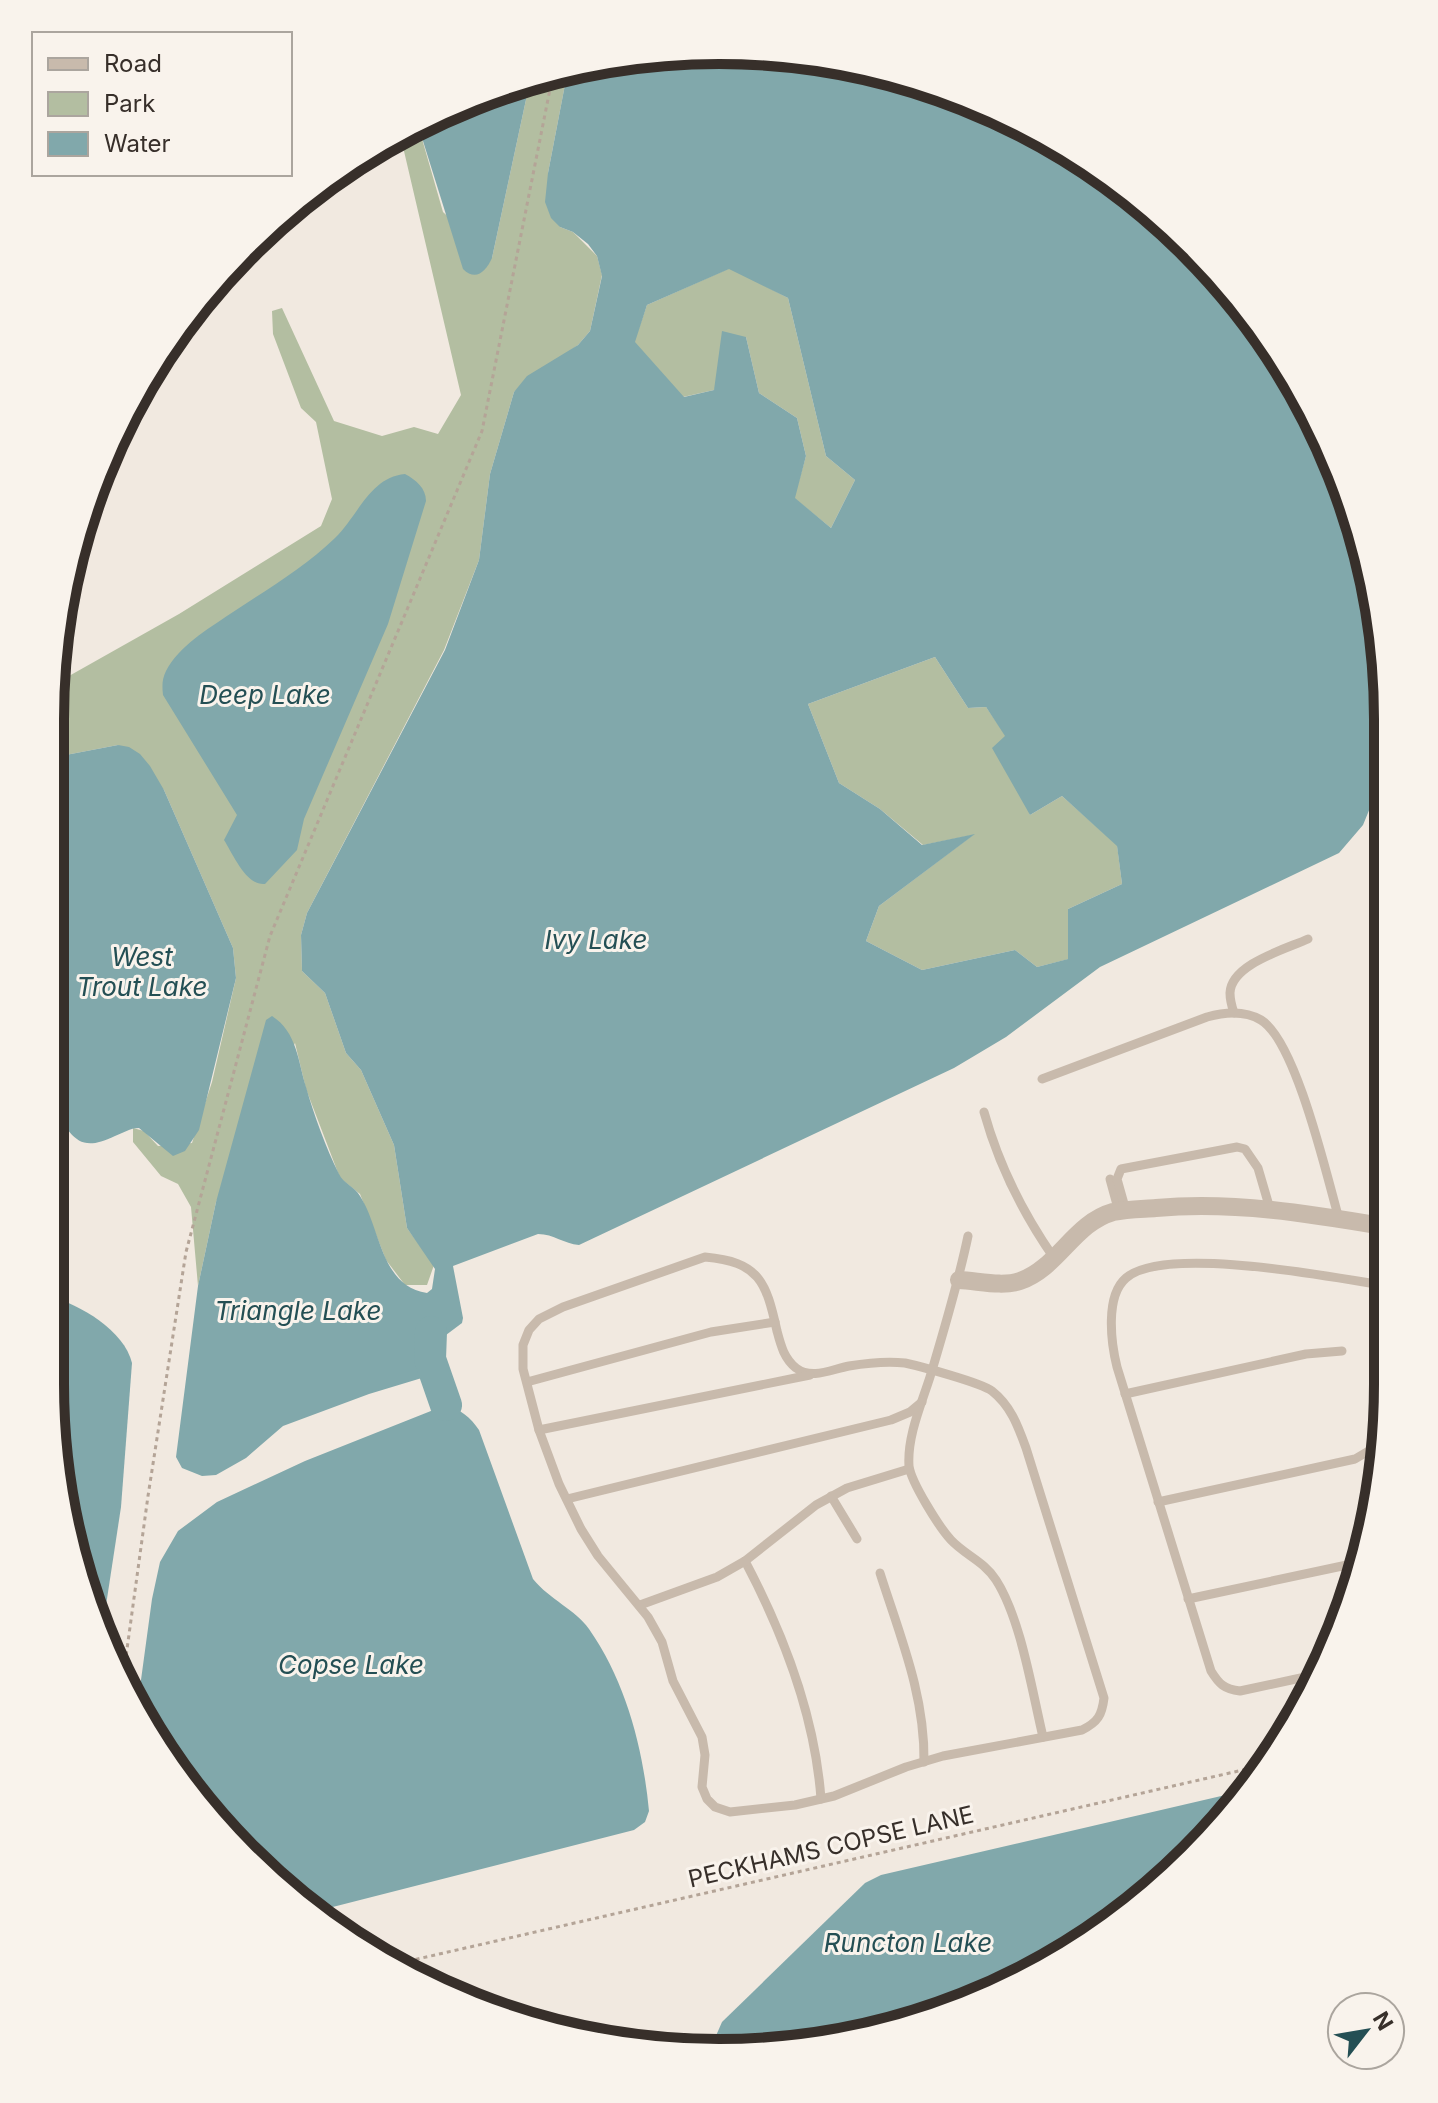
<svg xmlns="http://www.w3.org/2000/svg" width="1438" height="2103" font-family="Inter,sans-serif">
  <rect width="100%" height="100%" fill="#f1e9e0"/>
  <g fill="#b3bea1">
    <polygon points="568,69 548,173 560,227 573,232 597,256 602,275 590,331 578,345 514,392 490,474 479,560 444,650 307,913 301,935 302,971 325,993 346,1053 361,1070 394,1145 407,1228 434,1265 427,1285 405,1285 386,1260 360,1194 340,1178 306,1089 295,1043 216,1202 198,1286 191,1207 178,1184 161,1176 133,1142 133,1128 144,1131 158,1146 192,1143 212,1082 236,978 233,948 164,790 118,745 50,758 53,685 179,614 321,526 332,499 316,422 301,408 273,334 272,311 282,308 334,421 382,436 414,427 438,434 461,395 400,134 418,125 443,212 492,258 530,81"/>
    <polygon points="730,268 788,298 826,456 855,480 831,528 794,498 806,456 797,418 759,393 746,337 714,390 683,397 634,342 647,305"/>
    <polygon points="935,657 968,708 986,707 1006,736 1030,815 1062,796 1117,845 1122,884 1068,909 1069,959 1037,967 1015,950 922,970 866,941 879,906 973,835 923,845 880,809 839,783 808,704"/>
  </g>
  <g fill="#81a8ab" fill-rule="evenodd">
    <path d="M719 50 850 63 975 101 1091 163 1192 246 1319 423 1375 589 1388 719V764L1363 825 1339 853 1100 967 1006 1037 954 1068 579 1245C564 1244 554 1234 538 1234L453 1266 463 1318 462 1323 438 1341 440 1368 435 1374 369 1394 283 1426 246 1458 216 1475 202 1476 182 1468 176 1457 198 1286 216 1202 266 1020 272 1016C297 1032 298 1061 306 1087 314 1115 326 1148 339 1174 343 1183 355 1187 360 1196 381 1228 380 1286 427 1293L432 1289 435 1269 407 1228 394 1145 361 1070 346 1053 325 993 302 971 301 935 307 913 445 650 479 560 490 474 514 392 527 376 578 345 590 331 602 276 597 256 588 244 573 232 560 227 551 218 545 202 548 173 568 69 589 63ZM729 269 788 298 826 456 855 480 831 528 795 498 806 456 797 418 759 393 746 337 722 331 714 390 684 397 635 342 647 305ZM935 657 968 708 986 707 1005 736 992 748 1030 815 1062 796 1117 846 1122 884 1068 909V959L1037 967 1015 950 922 970 866 941 879 906 975 834 922 845 880 809 839 783 808 704Z"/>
    <path d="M530 81 492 258C486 271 476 282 463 269L418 125 463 101Z"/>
    <path d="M405 474C416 480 426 488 426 501L388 624 304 819 297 850 265 884C246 886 233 854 224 840L237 815 163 695C162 686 162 679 166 671 179 646 208 629 230 614 266 590 304 568 335 538 358 516 370 477 405 474Z"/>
    <path d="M118 745 129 747 140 754 150 766 164 790 233 948 236 978 199 1130 185 1151 173 1156 139 1128C130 1128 123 1133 115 1136 76 1155 73 1134 50 1107V758Z"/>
    <path d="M50 1296C80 1305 124 1330 132 1363L121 1507 103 1625 73 1558 50 1384Z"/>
    <path d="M446 1405C460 1409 471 1418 479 1430L533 1579C550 1600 575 1609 589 1629 626 1682 643 1748 649 1811L645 1822 634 1830 317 1911 278 1887 163 1755 138 1702 152 1599 160 1562 178 1531 217 1502 305 1461Z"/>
    <polygon points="1247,1790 1192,1857 1015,1984 849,2040 712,2045 722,2022 865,1883 881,1875"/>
  </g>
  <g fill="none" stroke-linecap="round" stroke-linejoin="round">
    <polyline stroke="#81a8ab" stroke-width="32" points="431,1332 430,1359 446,1405"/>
    <g stroke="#b4a497" stroke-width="3" stroke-dasharray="4 4" stroke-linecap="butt">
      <polyline points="124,1671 148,1496 186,1252 270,936 482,431 553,74"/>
      <polyline points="400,1963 1269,1764"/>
    </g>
    <g stroke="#c8baac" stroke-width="9">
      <path d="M1388 894C1379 915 1382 936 1388 958"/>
      <path d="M1234 1013C1232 1007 1230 999 1230 993 1231 964 1286 949 1308 939"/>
      <path d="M1042 1079 1207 1017C1225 1012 1244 1010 1261 1020 1296 1041 1327 1177 1339 1219"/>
      <path d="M984 1112C999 1166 1022 1212 1054 1258"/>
      <polyline points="1110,1179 1119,1212"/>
      <polyline points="1126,1211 1117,1179 1121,1169 1237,1147 1245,1149 1258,1168 1270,1209"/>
      <path d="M968 1236C958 1284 944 1330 930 1377 921 1405 907 1437 909 1466 911 1482 939 1527 951 1540 965 1555 985 1562 996 1580 1021 1619 1032 1691 1043 1737"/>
      <path d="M705 1257C759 1262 766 1281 777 1331 781 1346 784 1358 796 1368 812 1380 832 1369 849 1366 867 1363 887 1361 905 1363 919 1366 982 1383 992 1391 1011 1406 1018 1426 1026 1448L1104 1698C1102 1715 1098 1722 1082 1730L943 1756 906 1767 834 1796 795 1805 730 1812 715 1807 707 1799 702 1787 705 1755 702 1737 673 1681 662 1642 648 1617 598 1556 581 1529 559 1484 539 1430 523 1369V1345L529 1330 539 1319 563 1307Z"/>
      <polyline points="527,1382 711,1332 775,1322"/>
      <polyline points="1125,1394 1306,1354 1342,1351"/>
      <polyline points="539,1430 810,1375"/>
      <polyline points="831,1496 857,1539"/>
      <polyline points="567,1499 891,1420 910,1412 922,1402"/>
      <polyline points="1158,1502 1355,1459 1382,1443"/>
      <path d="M745 1561C784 1635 815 1715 821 1799"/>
      <path d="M880 1573C900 1636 925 1695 924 1762"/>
      <polyline points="1188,1599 1361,1562"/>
      <polyline points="640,1605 717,1577 745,1561 816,1505 847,1488 909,1469"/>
      <path d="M1319 1674 1240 1691C1224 1689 1219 1684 1211 1671L1117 1367C1111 1343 1105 1296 1126 1278 1165 1244 1336 1278 1388 1286"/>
    </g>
    <path stroke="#c8baac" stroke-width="18" d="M959 1280C979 1281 1002 1287 1020 1281 1058 1268 1074 1223 1113 1212 1127 1209 1143 1209 1156 1208 1235 1201 1311 1214 1388 1227"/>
  </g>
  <g text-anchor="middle" stroke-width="6" stroke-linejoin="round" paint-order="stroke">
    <g font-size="24" fill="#372f2a" stroke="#f9f3ec">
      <text transform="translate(831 1847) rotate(-13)" y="8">PECKHAMS COPSE LANE</text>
    </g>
    <g font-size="26" font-style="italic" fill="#244f54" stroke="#f9f3ec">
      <text x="265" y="704">Deep Lake</text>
      <text x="596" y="949">Ivy Lake</text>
      <text x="142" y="966">West<tspan x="142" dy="30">Trout Lake</tspan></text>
      <text x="298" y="1320">Triangle Lake</text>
      <text x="351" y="1674">Copse Lake</text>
      <text x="908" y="1952">Runcton Lake</text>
    </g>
  </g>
  <path d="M0 0H1438V2103H0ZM719 64H719A655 655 0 0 1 1374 719V1384A655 655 0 0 1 719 2039H719A655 655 0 0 1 64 1384V719A655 655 0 0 1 719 64Z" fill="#f9f3ec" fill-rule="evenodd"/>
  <path fill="none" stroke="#372f2a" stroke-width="10" d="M719 64H719A655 655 0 0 1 1374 719V1384A655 655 0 0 1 719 2039H719A655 655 0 0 1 64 1384V719A655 655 0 0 1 719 64Z"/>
  <rect x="32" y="32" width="260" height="144" fill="#f9f3ec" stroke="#aba59e" stroke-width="2"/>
  <rect x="48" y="58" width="40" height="12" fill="#c8baac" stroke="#aba59e" stroke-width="2"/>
  <text x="104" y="72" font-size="24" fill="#372f2a">Road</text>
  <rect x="48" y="92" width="40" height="24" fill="#b3bea1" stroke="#aba59e" stroke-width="2"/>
  <text x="104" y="112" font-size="24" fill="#372f2a">Park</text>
  <rect x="48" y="132" width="40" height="24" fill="#81a8ab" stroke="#aba59e" stroke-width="2"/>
  <text x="104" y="152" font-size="24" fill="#372f2a">Water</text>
  <g transform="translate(1366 2031) rotate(59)"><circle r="38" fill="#f9f3ec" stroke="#aba59e" stroke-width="2"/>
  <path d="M0-6L14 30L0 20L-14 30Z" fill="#244f54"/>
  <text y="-12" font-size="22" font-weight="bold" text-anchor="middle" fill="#372f2a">N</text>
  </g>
</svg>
